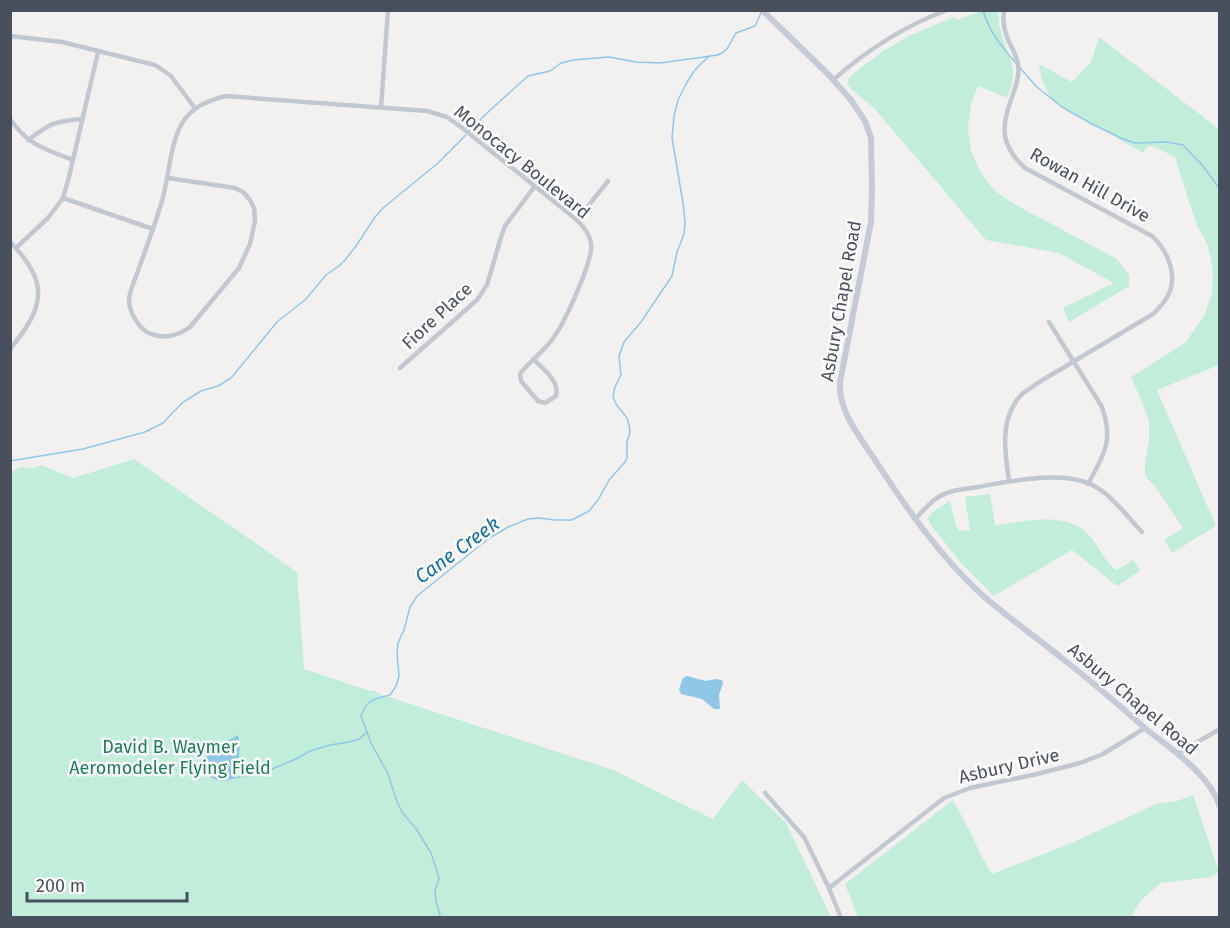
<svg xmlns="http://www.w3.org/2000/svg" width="1230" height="928" font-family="'Fira Sans',sans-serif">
  <rect width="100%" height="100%" fill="#f2f1f0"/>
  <g fill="#c0eeda">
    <path d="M984 10 995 11 998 12C999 19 999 26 1001 32 1009 61 1020 67 1007 98L978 86 971 105 968 128 971 151 981 173 995 191 1014 204 1117 259 1129 275V286L1069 322 1063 308 1114 283 1059 253 986 240 874 108 853 91 847 84 849 77 883 51 911 35 954 17 957 20Z"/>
    <polygon points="1099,37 1219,129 1219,365 1157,390 1216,526 1172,553 1164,540 1183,528 1157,489 1145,476 1145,461 1149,441 1149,421 1142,402 1131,377 1185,343 1204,316 1212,294 1213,270 1208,246 1197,225 1189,202 1175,157 1155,147 1148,146 1143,153 1052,100 1042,80 1039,64 1072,82 1091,62"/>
    <polygon points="134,459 297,572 304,669 370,691 375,691 380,694 613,770 713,819 742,780 786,823 831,917 11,918 11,473 19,467 34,468 41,465 73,478"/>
    <path d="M990 494 995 525C1028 522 1071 508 1094 541 1101 551 1107 565 1117 570L1133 560 1140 571 1117 586 1072 550 994 596 961 563 930 524 928 518C933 510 943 505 950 501L956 526 960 531 970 530 965 497Z"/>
    <polygon points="1193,795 1219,872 1211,877 1161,883 1141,900 1131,917 858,917 845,884 953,800 973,837 979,852 992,874 1074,842 1156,804 1177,801"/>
  </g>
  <g fill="#8fc7ea">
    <polygon points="687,676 706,681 715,679 722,680 723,683 719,695 720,709 714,709 702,699 681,694 679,689 683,678"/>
    <path d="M238 735C242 750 238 764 234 778 220 786 196 776 206 757 212 747 228 741 238 735Z"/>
  </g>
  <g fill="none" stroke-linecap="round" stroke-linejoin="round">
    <g stroke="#8fc7ea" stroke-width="1.5">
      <path d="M983 10C988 30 1002 47 1015 62"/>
      <polyline points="1020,68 1037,87 1062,107 1092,124 1123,139 1135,143 1167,142 1183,145 1202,165 1220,189"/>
      <path d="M469 131 486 114 528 76 550 71 561 63 573 60 609 57 636 62 660 63 718 55C731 49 729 43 736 33L755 26 761 13"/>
      <polyline points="10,461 83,449 145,432 163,423 182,403 201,391 218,386 231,378 277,322 306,299 326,275 339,266 345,260 356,246 375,217 383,208 438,163 466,135"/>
      <polyline points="234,778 255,774 264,770 272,769 296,759 310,751 330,745 349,742 359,739 366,733"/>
      <path d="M441 918 436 902 435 891 439 878 431 853 417 830 402 812 396 799 388 774 371 743 361 716C368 698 373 700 390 695L396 686 399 676 397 653 398 643 404 630 410 607 417 596 488 539 508 527 528 519 539 518 555 520H572L589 511 598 500 609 480 625 462 627 458V442L630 432 629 425 627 418 616 404 613 397 615 387 621 375 619 356 624 342 641 322 672 276 677 252 684 234 685 222 683 203 672 138 674 116 678 100 686 84 694 71 708 57"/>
    </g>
    <g stroke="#c1c8d1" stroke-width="4.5">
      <path d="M1004 10C1003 18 1003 26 1006 34 1009 44 1016 53 1018 64 1020 77 1015 88 1011 100 1000 129 1002 147 1025 168L1152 236C1166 249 1177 272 1170 291 1166 301 1160 307 1153 314L1036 384C1032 388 1025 391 1021 395 999 419 1005 453 1009 481"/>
      <polyline points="10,36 62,42 155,65 170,75 195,108"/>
      <path d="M833 80C867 50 904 26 947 10"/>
      <polyline points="381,108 388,10"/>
      <path d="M10 119C29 146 45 149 73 160"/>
      <path d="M28 140C51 123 54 121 83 119"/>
      <path d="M168 178 235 188 243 192 250 200 254 208 255 221 250 244 239 268 190 327C177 336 166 339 151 334 139 329 130 314 129 301 129 292 135 279 138 271 146 248 155 225 162 201 169 178 170 141 183 122 193 106 208 101 225 96L427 111 447 117 461 127 577 220C583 226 590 234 591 243 594 260 565 321 554 337 546 349 533 359 523 370L520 374 521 381 538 401 545 403 556 396C560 381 543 369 533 359"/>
      <polyline points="63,198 153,229"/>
      <polyline points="577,220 608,181"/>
      <path d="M10 242C50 282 45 307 10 349"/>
      <polyline points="16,248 48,218 63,198 69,177 98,52"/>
      <path d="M1049 322 1102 407C1114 442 1104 454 1088 484"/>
      <polyline points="400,368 477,300 487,285 501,237 505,226 535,186"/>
      <path d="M915 519C925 509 934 497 947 493 957 489 968 489 978 487 1011 481 1066 469 1096 487 1114 498 1127 516 1142 532"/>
      <polyline points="1177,754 1220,729"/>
      <polyline points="765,793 804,837 829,888 841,918"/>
      <polyline points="829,888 944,798 970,788 1037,774 1080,763 1103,754 1145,728"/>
    </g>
    <path stroke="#c4cad8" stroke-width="6" d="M762 10 828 74 851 100 865 121 871 138 872 188 871 222 840 382C838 412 861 438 877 463 907 509 940 556 981 594 1007 617 1036 637 1063 659 1091 681 1119 705 1146 729 1172 750 1210 774 1220 807"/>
  </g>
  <g text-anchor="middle" stroke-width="5" stroke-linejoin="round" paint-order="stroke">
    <g font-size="18" fill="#48505d" stroke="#fff">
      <text transform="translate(522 162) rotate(39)" y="6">Monocacy Boulevard</text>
      <text transform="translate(1090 185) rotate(29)" y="6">Rowan Hill Drive</text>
      <text transform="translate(841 301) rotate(-80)" y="6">Asbury Chapel Road</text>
      <text transform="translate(437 316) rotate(-43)" y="6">Fiore Place</text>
      <text transform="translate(1133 699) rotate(40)" y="6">Asbury Chapel Road</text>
      <text transform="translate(1009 766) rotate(-13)" y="6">Asbury Drive</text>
    </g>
    <g font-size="18" fill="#1a7d5d" stroke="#fff">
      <text x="170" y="753">David B. Waymer<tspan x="170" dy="21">Aeromodeler Flying Field</tspan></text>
    </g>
    <g font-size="20" font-style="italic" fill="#116da8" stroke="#fff">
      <text transform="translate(457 550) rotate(-36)" y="7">Cane Creek</text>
    </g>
  </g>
  <rect width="1230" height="928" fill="none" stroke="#48505d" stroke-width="24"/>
  <path d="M27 892v9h160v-9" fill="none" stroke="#48505d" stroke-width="3"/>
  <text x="36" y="892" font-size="18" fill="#48505d" stroke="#ffffff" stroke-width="4.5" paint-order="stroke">200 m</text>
</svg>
